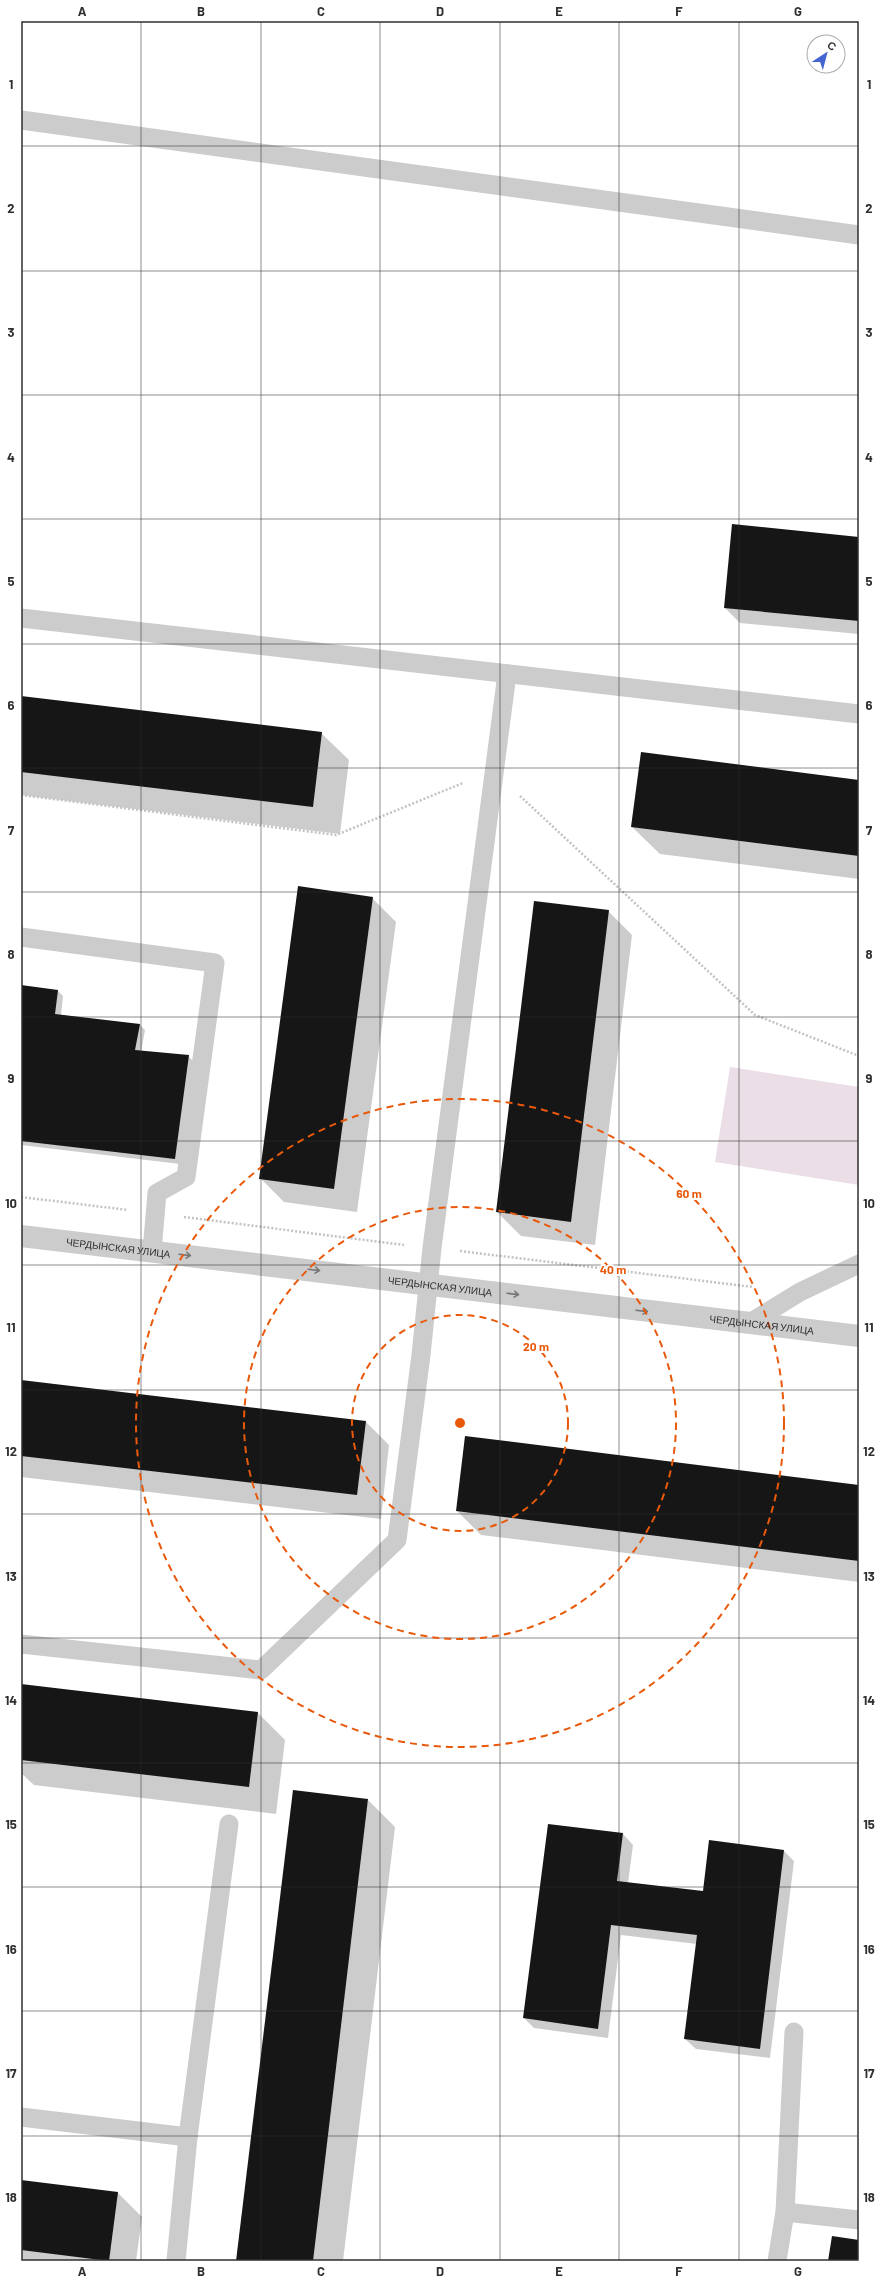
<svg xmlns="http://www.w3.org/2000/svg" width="880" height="2282" font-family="Barlow,sans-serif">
  <rect width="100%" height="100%" fill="#fff"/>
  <polygon fill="#ebdee7" points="730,1067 859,1087 859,1185 715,1162"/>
  <g fill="#0003">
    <polygon points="859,538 859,634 740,623 725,608"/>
    <polygon points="21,697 321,733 349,760 340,834 21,795"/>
    <polygon points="859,781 859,879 660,854 632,827"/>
    <polygon points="372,898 396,922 357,1212 284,1202 260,1178"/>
    <polygon points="608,911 632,935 595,1245 521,1236 497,1212"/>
    <polygon points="21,986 58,991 63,996 61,1015 140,1025 145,1030 141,1052 188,1056 193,1061 180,1164 21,1145"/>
    <polygon points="21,1381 366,1422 389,1445 381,1519 21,1477"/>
    <polygon points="859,1486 859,1582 481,1535 457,1511"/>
    <polygon points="21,1685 258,1713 285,1740 276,1814 34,1785 21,1773"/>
    <polygon points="368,1800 395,1827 343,2261 237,2261"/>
    <polygon points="623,1834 633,1845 628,1883 704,1892 784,1851 794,1861 770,2058 696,2049 685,2039 697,1944 621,1935 608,2038 534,2028 524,2018"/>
    <polygon points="21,2181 118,2193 142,2217 136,2261 21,2261"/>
  </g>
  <g fill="#161616">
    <polygon points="732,524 859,537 859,621 724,608"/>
    <polygon points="21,696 322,732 313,807 21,772"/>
    <polygon points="641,752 859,780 859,856 631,827"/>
    <polygon points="298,886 373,897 334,1189 259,1179"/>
    <polygon points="534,901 609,910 571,1222 496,1212"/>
    <polygon points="21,985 58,990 55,1014 140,1024 135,1050 189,1055 175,1159 21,1141"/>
    <polygon points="21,1380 366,1421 357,1495 21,1456"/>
    <polygon points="465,1436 859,1485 859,1561 456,1511"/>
    <polygon points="21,1684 258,1712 249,1787 21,1760"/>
    <polygon points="293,1790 368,1799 313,2261 236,2261"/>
    <polygon points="548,1824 623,1833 617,1881 703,1891 709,1840 784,1850 760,2049 684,2039 697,1935 611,1925 598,2029 523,2018"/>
    <polygon points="21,2180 118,2192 109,2261 21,2250"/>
    <polygon points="832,2236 859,2240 859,2261 828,2261"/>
  </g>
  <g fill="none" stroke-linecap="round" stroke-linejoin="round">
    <g stroke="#c3c3c3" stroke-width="2.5" stroke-dasharray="2 2" stroke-linecap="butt">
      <polyline points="21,795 336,835 463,783"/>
      <polyline points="520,796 755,1015 859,1056"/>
      <polyline points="21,1197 128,1210"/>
      <polyline points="184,1217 404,1245"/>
      <polyline points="460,1251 753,1287"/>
    </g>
    <g stroke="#ccc" stroke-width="19">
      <polyline points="21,120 859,235"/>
      <polyline points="21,618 859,714"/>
      <polyline points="21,937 215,963 186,1177 157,1193 152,1251"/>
      <polyline points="748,1324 800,1292 859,1264"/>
      <polyline points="21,1644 261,1670 397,1540 421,1355 432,1248 507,674"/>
      <polyline points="21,2117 188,2137"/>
      <polyline points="785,2212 794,2032"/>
      <polyline points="176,2261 188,2137 229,1824"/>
      <polyline points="777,2261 785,2212 859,2220"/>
    </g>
    <path stroke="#ccc" stroke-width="22" id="s1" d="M21 1236 859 1336"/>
  </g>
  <defs><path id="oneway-shaft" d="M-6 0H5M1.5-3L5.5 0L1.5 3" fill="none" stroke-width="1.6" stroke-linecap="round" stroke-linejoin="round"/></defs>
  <g stroke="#767676">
    <use href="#oneway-shaft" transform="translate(185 1255) rotate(7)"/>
    <use href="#oneway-shaft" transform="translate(314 1270) rotate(7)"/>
    <use href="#oneway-shaft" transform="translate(513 1294) rotate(7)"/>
    <use href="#oneway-shaft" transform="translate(642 1311) rotate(7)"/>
  </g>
  <path fill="none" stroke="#2f2f2f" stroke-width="1" stroke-opacity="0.55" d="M141 21V2261M261 21V2261M380 21V2261M500 21V2261M619 21V2261M739 21V2261M21 146H859M21 271H859M21 395H859M21 519H859M21 644H859M21 768H859M21 892H859M21 1017H859M21 1141H859M21 1265H859M21 1390H859M21 1514H859M21 1638H859M21 1763H859M21 1887H859M21 2011H859M21 2136H859"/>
  <g fill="none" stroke="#e8590c" stroke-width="2" stroke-dasharray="7 5">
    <circle cx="460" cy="1423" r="108"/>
    <circle cx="460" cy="1423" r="216"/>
    <circle cx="460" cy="1423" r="324"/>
  </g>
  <g text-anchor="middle" stroke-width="4" stroke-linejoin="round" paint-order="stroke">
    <g font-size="10" fill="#2f2f2f" stroke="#fff">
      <text dy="4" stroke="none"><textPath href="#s1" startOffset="98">ЧЕРДЫНСКАЯ УЛИЦА</textPath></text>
      <text dy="4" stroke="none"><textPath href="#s1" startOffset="422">ЧЕРДЫНСКАЯ УЛИЦА</textPath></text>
      <text dy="4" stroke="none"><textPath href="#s1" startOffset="746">ЧЕРДЫНСКАЯ УЛИЦА</textPath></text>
    </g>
  </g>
  <circle cx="460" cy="1423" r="6" fill="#e8590c" stroke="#fff" stroke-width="2"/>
  <g font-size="12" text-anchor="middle" font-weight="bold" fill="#e8590c" stroke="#fff" stroke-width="4" stroke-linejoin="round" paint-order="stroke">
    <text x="689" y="1198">60 m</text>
    <text x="613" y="1274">40 m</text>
    <text x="536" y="1351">20 m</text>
  </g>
  <rect width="880" height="2282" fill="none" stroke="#ffffff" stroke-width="44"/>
  <g transform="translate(826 54) rotate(36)"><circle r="19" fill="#ffffff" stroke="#acacac"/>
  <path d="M0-3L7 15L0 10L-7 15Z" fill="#4364d3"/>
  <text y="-6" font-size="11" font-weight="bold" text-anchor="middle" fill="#2f2f2f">С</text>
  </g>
  <rect x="22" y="22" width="836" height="2238" fill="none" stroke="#2f2f2f" stroke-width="1.5"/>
  <g font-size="13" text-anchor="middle" font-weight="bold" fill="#2f2f2f">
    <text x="82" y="16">A</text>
    <text x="201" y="16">B</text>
    <text x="321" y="16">C</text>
    <text x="440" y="16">D</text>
    <text x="559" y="16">E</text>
    <text x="679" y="16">F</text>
    <text x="798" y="16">G</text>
    <text x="11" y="89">1</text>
    <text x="869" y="89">1</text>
    <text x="11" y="213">2</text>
    <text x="869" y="213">2</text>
    <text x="11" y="337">3</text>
    <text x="869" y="337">3</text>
    <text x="11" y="462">4</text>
    <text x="869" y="462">4</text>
    <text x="11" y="586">5</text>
    <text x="869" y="586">5</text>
    <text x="11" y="710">6</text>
    <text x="869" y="710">6</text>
    <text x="11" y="835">7</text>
    <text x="869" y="835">7</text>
    <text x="11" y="959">8</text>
    <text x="869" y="959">8</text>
    <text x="11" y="1083">9</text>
    <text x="869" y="1083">9</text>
    <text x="11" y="1208">10</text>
    <text x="869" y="1208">10</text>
    <text x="11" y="1332">11</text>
    <text x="869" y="1332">11</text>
    <text x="11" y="1456">12</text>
    <text x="869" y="1456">12</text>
    <text x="11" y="1581">13</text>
    <text x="869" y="1581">13</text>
    <text x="11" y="1705">14</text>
    <text x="869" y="1705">14</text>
    <text x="11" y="1829">15</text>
    <text x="869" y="1829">15</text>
    <text x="11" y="1954">16</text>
    <text x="869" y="1954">16</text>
    <text x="11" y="2078">17</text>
    <text x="869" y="2078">17</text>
    <text x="11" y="2202">18</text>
    <text x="869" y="2202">18</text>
    <text x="82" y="2276">A</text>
    <text x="201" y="2276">B</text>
    <text x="321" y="2276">C</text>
    <text x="440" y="2276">D</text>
    <text x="559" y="2276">E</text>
    <text x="679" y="2276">F</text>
    <text x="798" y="2276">G</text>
  </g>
</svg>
